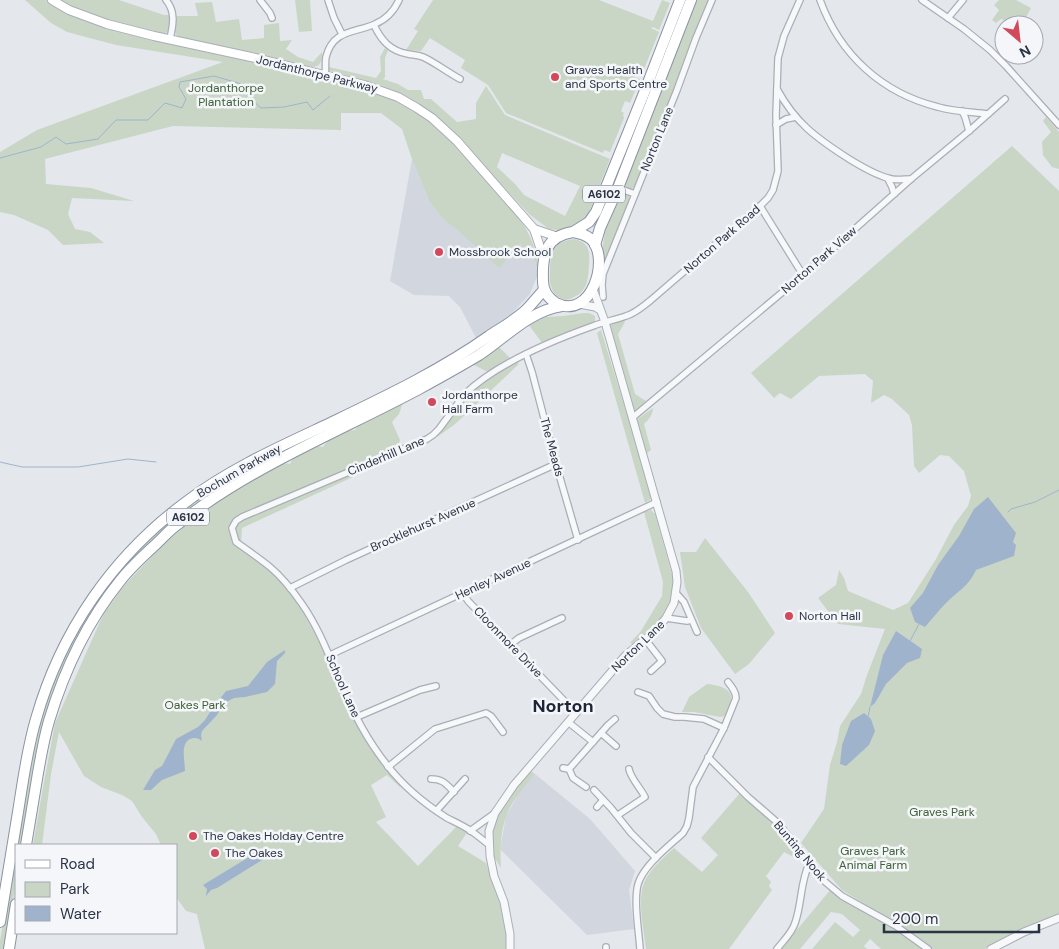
<svg xmlns="http://www.w3.org/2000/svg" width="1059" height="949" font-family="'DM Sans',sans-serif">
  <rect width="100%" height="100%" fill="#e4e7ec"/>
  <g fill="#d2d6de">
    <polygon points="412,159 429,201 444,220 462,234 520,244 535,261 538,274 530,294 512,313 476,338 460,307 449,296 414,295 390,281"/>
    <polygon points="535,774 590,819 635,871 629,890 634,929 587,935 500,849 506,816 519,793"/>
  </g>
  <g fill="#c9d6c5" fill-rule="evenodd">
    <polygon points="25,0 46,0 72,15 95,24 176,44 312,75 373,90 394,99 429,120 454,143 512,210 525,227 531,239 537,256 538,274 535,261 520,244 499,268 462,234 444,220 429,201 412,159 402,129 381,113 341,113 341,130 173,126 45,159 46,184 91,188 134,201 72,198 68,214 75,229 90,232 104,243 63,245 48,230 14,215 0,212 0,152 37,130 223,62 116,45 67,32 51,23"/>
    <polygon points="59,0 119,0 164,15 170,15 169,30 166,33 160,34 100,18 75,9"/>
    <polygon points="295,0 310,0 312,31 299,32"/>
    <polygon points="433,0 599,0 653,21 662,0 670,3 659,30 653,27 651,28 659,32 642,74 638,73 636,78 640,79 630,103 625,101 621,111 624,113 623,115 624,118 610,152 604,150 603,153 506,113 488,85 461,68 465,60 430,38 421,51 406,50 418,31 414,29"/>
    <polygon points="697,0 708,0 636,186 631,189 626,187 625,183 627,175"/>
    <polygon points="999,0 1016,0 1031,8 1022,25 1015,25 1001,19 996,23 992,20 999,10 994,5"/>
    <path d="M212 2 216 22 239 19 242 40 264 38V25L279 23 280 41 292 40 286 49 298 57 313 62 322 52C323 72 311 67 296 64L179 38C172 32 176 23 177 16H198L195 3Z"/>
    <path d="M385 48 388 50 385 58V77L383 79 398 84 408 90H421L424 99H431L457 122 476 119V103L486 86 505 115 610 159 586 220 565 231 549 229 529 214 449 128 426 108 400 93 380 85 330 71 329 69V67L376 78 381 71 380 57ZM502 153 580 186 565 216 524 195 516 185 497 167Z"/>
    <polygon points="1046,117 1059,132 1059,169 1052,167 1043,155 1042,142 1051,132 1043,121"/>
    <polygon points="1012,146 1059,191 1059,916 997,941 985,949 933,949 922,940 842,890 801,843 824,809 830,765 837,742 840,726 861,694 867,675 885,629 838,624 818,598 836,585 839,570 844,578 848,591 893,610 908,603 936,559 954,525 968,506 971,496 964,471 949,456 940,455 919,473 914,466 912,425 909,415 892,399 884,395 871,403 873,381 865,374 819,376 791,399 780,393 774,398 751,373"/>
    <polygon points="625,194 628,195 630,199 628,206 603,268 600,266 605,231 621,196"/>
    <path d="M574 239C589 242 590 251 589 265 588 278 588 291 574 297 569 300 565 301 560 298 555 295 552 291 551 286 549 281 550 276 550 271 550 253 554 241 574 239Z"/>
    <polygon points="584,313 589,313 595,316 595,323 542,343 529,325 546,317 563,316"/>
    <polygon points="624,319 625,322 618,334 635,394 646,401 636,410 633,409 608,324"/>
    <polygon points="601,330 637,447 651,499 645,503 597,333"/>
    <polygon points="498,346 511,359 488,372 472,364"/>
    <path d="M517 362 519 364 454 425 437 437 436 435C450 417 464 396 483 382 494 375 506 368 517 362Z"/>
    <polygon points="387,398 202,501 189,504 228,478"/>
    <path d="M403 402 399 414 392 422 400 440 398 446 233 519 228 527 233 540 269 568 294 596 326 654 341 694 370 747 404 785 400 787 387 775 371 785 386 817 376 822 418 866 458 825 468 831 458 846 486 863 505 918 507 949H205L197 914 186 911 176 897V845H161L156 834 142 817 132 801 122 795 101 787 84 776 59 732 51 774 42 845H33L42 793 55 723 103 615 122 588 175 532 250 480 264 475 283 463 290 464 293 458 315 446 323 447C329 437 344 431 355 430L360 423Z"/>
    <path d="M653 408C653 415 649 419 644 424L651 450 646 454 636 420Z"/>
    <path d="M403 451 405 453 242 528 241 543C233 532 234 527 244 519Z"/>
    <polygon points="200,502 156,539 67,660 22,845 16,845 16,882 5,949 0,949 0,941 34,740 52,681 92,604 140,545 188,505 189,506"/>
    <polygon points="651,510 655,514 674,582 673,596 667,609 659,621 633,644 630,643 641,631 662,596 663,582 644,512"/>
    <polygon points="705,538 748,592 775,633 749,664 735,674 701,628 685,587 680,552 696,552"/>
    <path d="M707 684C730 687 738 693 725 716L720 717 694 712H682L689 697Z"/>
    <path d="M529 770 535 774C525 787 511 801 506 817 500 834 500 851 501 868L494 857 491 833 493 823 504 801Z"/>
    <path d="M740 793 773 823 788 839 805 863 784 852 766 876 771 882 769 886 772 890 729 949H646C644 931 637 900 644 883 650 869 663 858 674 848L702 872 718 855 701 838Z"/>
    <polygon points="831,889 896,929 925,949 881,949 870,939 864,946 867,949 812,949 835,922 853,937 860,930 842,914 831,912 800,949 781,949"/>
  </g>
  <g fill="#9fb4cc">
    <path d="M988 497 1016 533 1013 542 1016 545 1014 556 976 570C968 587 959 590 946 603 939 610 932 619 925 627L915 622 910 608 923 593 938 565 959 536 974 509Z"/>
    <polygon points="896,631 922,649 920,658 907,663 886,684 875,703 870,707 883,655"/>
    <path d="M285 650V653L277 661 275 684 267 692 245 697 234 698 224 703 217 715 202 731 201 735 202 741C198 738 196 737 190 739 180 744 185 761 185 771L162 780 151 790H143L155 770 162 766 176 739 198 727 205 720 212 709 226 691 248 686 267 662Z"/>
    <polygon points="864,713 871,719 875,731 869,745 846,766 840,764 842,745 851,721"/>
    <polygon points="265,849 273,851 278,857 276,858 274,856 270,855 217,888 211,890 206,896 207,889 203,885 259,851"/>
  </g>
  <g fill="none" stroke-linecap="round" stroke-linejoin="round">
    <g stroke="#9fb4cc" stroke-width="1">
      <polyline points="0,158 41,147 56,137 66,144 98,139 116,120 148,120 165,103 182,108 186,99 179,87 180,82 214,76 245,85 251,99 261,108 284,107 307,102 313,110 330,96"/>
      <polyline points="0,462 22,467 78,467 128,459 156,462"/>
      <polyline points="1008,512 1011,509 1035,502 1059,490"/>
      <polyline points="910,641 919,624"/>
      <polyline points="868,717 870,707"/>
    </g>
    <defs>
      <g id="minor">
        <path d="M166 0C176 12 173 25 170 39"/>
        <polyline points="260,0 270,13 272,18"/>
        <polyline points="328,0 334,18 342,34"/>
        <path d="M820 0C840 55 882 93 938 107 955 112 972 112 988 114"/>
        <polyline points="922,0 964,29 990,50 1006,66 1059,125"/>
        <polyline points="948,18 963,0"/>
        <path d="M374 25C381 40 390 51 408 54 413 55 418 55 423 57 436 63 447 72 460 79"/>
        <path d="M325 76C326 70 325 62 326 57 333 29 356 33 375 24 387 19 394 11 399 0"/>
        <path d="M777 89C795 122 815 137 846 157 859 165 873 174 888 178 895 181 903 179 911 179"/>
        <polyline points="962,111 965,117 969,131"/>
        <polyline points="776,125 786,119 796,117"/>
        <polyline points="888,179 892,187 894,194"/>
        <polyline points="618,188 635,194"/>
        <polyline points="760,206 803,275"/>
        <polyline points="603,297 602,285 603,274 677,90 696,38 712,0"/>
        <polyline points="526,354 532,372 556,464 578,540"/>
        <polyline points="632,418 803,275 911,179 969,131 1005,99"/>
        <polyline points="290,588 346,560 556,464"/>
        <polyline points="463,593 468,601 576,713"/>
        <polyline points="676,593 684,602 697,632"/>
        <polyline points="666,618 687,621 691,620"/>
        <polyline points="645,639 662,661 651,671"/>
        <polyline points="511,644 519,638 562,618"/>
        <polyline points="330,655 657,502"/>
        <polyline points="638,692 649,696 657,708 663,714 675,717 684,717 704,719 724,728"/>
        <polyline points="357,717 420,690 436,686"/>
        <polyline points="568,722 593,742"/>
        <polyline points="601,733 616,746"/>
        <polyline points="708,757 748,797 778,823 823,880 842,896 896,926 928,949"/>
        <polyline points="388,767 435,729 486,713 491,716 503,732"/>
        <polyline points="563,768 569,769 608,725 615,719"/>
        <polyline points="569,769 573,778 586,787"/>
        <path d="M431 779C443 779 446 784 454 792"/>
        <polyline points="594,790 611,808 631,833 656,858"/>
        <polyline points="597,807 603,800"/>
        <polyline points="437,810 465,779"/>
        <path d="M618 815 645 797C641 789 630 777 629 769"/>
        <polyline points="470,831 495,813"/>
        <path d="M489 845C483 840 477 835 471 831 464 826 455 822 447 818 425 804 403 786 387 765 367 740 351 709 339 679 328 653 318 627 302 604 293 591 282 577 270 567 259 558 247 550 236 542L232 528 236 521 242 517 427 439 433 435 439 429 465 394C497 363 551 341 593 326 603 322 615 320 626 316 636 313 643 306 651 300L760 206 768 198 773 190 778 171 776 115 778 58 784 36 800 0"/>
        <polyline points="606,949 606,947"/>
        <path d="M640 949C639 931 632 894 640 879 648 862 669 846 683 833L687 826 689 818 693 787 724 728 736 698C736 692 732 687 728 682"/>
        <path d="M777 949C783 941 792 933 795 923 802 904 800 883 809 864"/>
      </g>
      <g id="tertiary">
        <polyline points="579,304 595,307 600,310"/>
        <polyline points="510,949 510,934 504,902 494,876 490,856 489,831 495,813 514,785 625,656 654,632 666,618 674,603 677,582 676,571 605,322 593,289"/>
        <polyline points="991,949 1024,932 1059,918"/>
      </g>
      <g id="secondary">
        <polyline points="52,0 69,10 107,24 154,36 251,57 364,85 398,97 417,108 432,118 457,141 534,229 543,256"/>
        <polyline points="534,229 558,237"/>
      </g>
      <g id="trunk">
        <polyline points="573,232 589,222 596,212 644,93 680,0"/>
        <path d="M573 232C579 233 586 235 591 239 611 259 591 321 556 303 548 298 543 291 543 281 542 256 545 236 573 232Z"/>
        <polyline points="595,245 600,228 618,188 691,0"/>
        <path d="M26 845C30 821 34 797 38 773 41 756 44 738 49 721 64 671 87 622 120 581 130 568 142 557 154 546 162 539 169 530 178 524 250 467 338 432 419 389 439 378 459 367 479 355 505 338 529 311 562 306"/>
        <path d="M0 922C6 886 12 849 18 812 23 781 27 749 36 719 61 631 113 556 186 502 228 470 277 448 324 426 380 399 438 372 489 336 501 328 515 320 526 310 532 304 538 296 544 290"/>
        <polyline points="9,949 16,904"/>
      </g>
    </defs>
    <use href="#minor" stroke="#a9aeb7" stroke-width="8"/>
    <use href="#tertiary" stroke="#a9aeb7" stroke-width="9"/>
    <use href="#secondary" stroke="#a9aeb7" stroke-width="10"/>
    <use href="#trunk" stroke="#8b94a3" stroke-width="12"/>
    <use href="#minor" stroke="#f7f8fa" stroke-width="5.5"/>
    <use href="#tertiary" stroke="#f7f8fa" stroke-width="7"/>
    <use href="#secondary" stroke="#fff" stroke-width="8"/>
    <use href="#trunk" stroke="#fff" stroke-width="10"/>
  </g>
  <g fill="#d1495b" stroke="#f4f6f9" stroke-width="2">
    <circle cx="555" cy="77" r="5"/>
    <circle cx="439" cy="252" r="5"/>
    <circle cx="432" cy="402" r="5"/>
    <circle cx="789" cy="616" r="5"/>
    <circle cx="193" cy="836" r="5"/>
    <circle cx="215" cy="853" r="5"/>
  </g>
  <g text-anchor="middle" stroke-width="5" stroke-linejoin="round" paint-order="stroke">
    <g fill="#f4f6f9" stroke="#676e7b" stroke-width="1">
      <rect x="583" y="185.5" width="42" height="17" rx="4"/>
      <rect x="167" y="508.5" width="42" height="17" rx="4"/>
    </g>
    <g font-size="11" font-weight="bold" fill="#2b3445">
      <text x="604" y="198">A6102</text>
      <text x="188" y="521">A6102</text>
    </g>
    <g font-size="12" fill="#2b3445" stroke="#f4f6f9" text-anchor="start">
      <text x="565" y="74">Graves Health<tspan x="565" dy="14">and Sports Centre</tspan></text>
      <text x="449" y="256">Mossbrook School</text>
      <text x="442" y="399">Jordanthorpe<tspan x="442" dy="14">Hall Farm</tspan></text>
      <text x="799" y="620">Norton Hall</text>
      <text x="203" y="840">The Oakes Holday Centre</text>
      <text x="225" y="857">The Oakes</text>
    </g>
    <g font-size="12" fill="#2b3445" stroke="#f4f6f9">
      <text transform="translate(317 74) rotate(14)" y="4">Jordanthorpe Parkway</text>
      <text transform="translate(657 139) rotate(-68)" y="4">Norton Lane</text>
      <text transform="translate(722 239) rotate(-41)" y="4">Norton Park Road</text>
      <text transform="translate(819 260) rotate(-41)" y="4">Norton Park View</text>
      <text transform="translate(552 447) rotate(75)" y="4">The Meads</text>
      <text transform="translate(386 456) rotate(-23)" y="4">Cinderhill Lane</text>
      <text transform="translate(239 471) rotate(-30)" y="4">Bochum Parkway</text>
      <text transform="translate(423 525) rotate(-24)" y="4">Brocklehurst Avenue</text>
      <text transform="translate(493 579) rotate(-25)" y="4">Henley Avenue</text>
      <text transform="translate(508 642) rotate(46)" y="4">Cloonmore Drive</text>
      <text transform="translate(638 646) rotate(-44)" y="4">Norton Lane</text>
      <text transform="translate(343 686) rotate(66)" y="4">School Lane</text>
      <text transform="translate(800 851) rotate(50)" y="4">Bunting Nook</text>
    </g>
    <g font-size="12" fill="#3f6138" stroke="#f4f6f9">
      <text x="226" y="92">Jordanthorpe<tspan x="226" dy="14">Plantation</tspan></text>
      <text x="195" y="709">Oakes Park</text>
      <text x="942" y="816">Graves Park</text>
      <text x="873" y="855">Graves Park<tspan x="873" dy="14">Animal Farm</tspan></text>
    </g>
    <g font-size="18" font-weight="bold" fill="#1d2536" stroke="#f4f6f9">
      <text x="563" y="712">Norton</text>
    </g>
  </g>
  <rect x="15" y="844" width="162" height="90" fill="#f4f6f9" stroke="#a4a8b1"/>
  <rect x="25" y="860" width="25" height="8" fill="#ffffff" stroke="#a4a8b1"/>
  <text x="60" y="869" font-size="15" fill="#2b3445">Road</text>
  <rect x="25" y="882" width="25" height="15" fill="#c9d6c5" stroke="#a4a8b1"/>
  <text x="60" y="894" font-size="15" fill="#2b3445">Park</text>
  <rect x="25" y="906" width="25" height="15" fill="#9fb4cc" stroke="#a4a8b1"/>
  <text x="60" y="919" font-size="15" fill="#2b3445">Water</text>
  <g transform="translate(1019 40) rotate(152)"><circle r="24" fill="#f4f6f9" stroke="#a4a8b1"/>
  <path d="M0-4L9 19L0 12L-9 19Z" fill="#d1495b"/>
  <text y="-8" font-size="14" font-weight="bold" text-anchor="middle" fill="#2b3445">N</text>
  </g>
  <path d="M884 924v8h155v-8" fill="none" stroke="#2b3445" stroke-width="2.5"/>
  <text x="892" y="924" font-size="15" fill="#2b3445" stroke="#f4f6f9" stroke-width="4" paint-order="stroke">200 m</text>
</svg>
